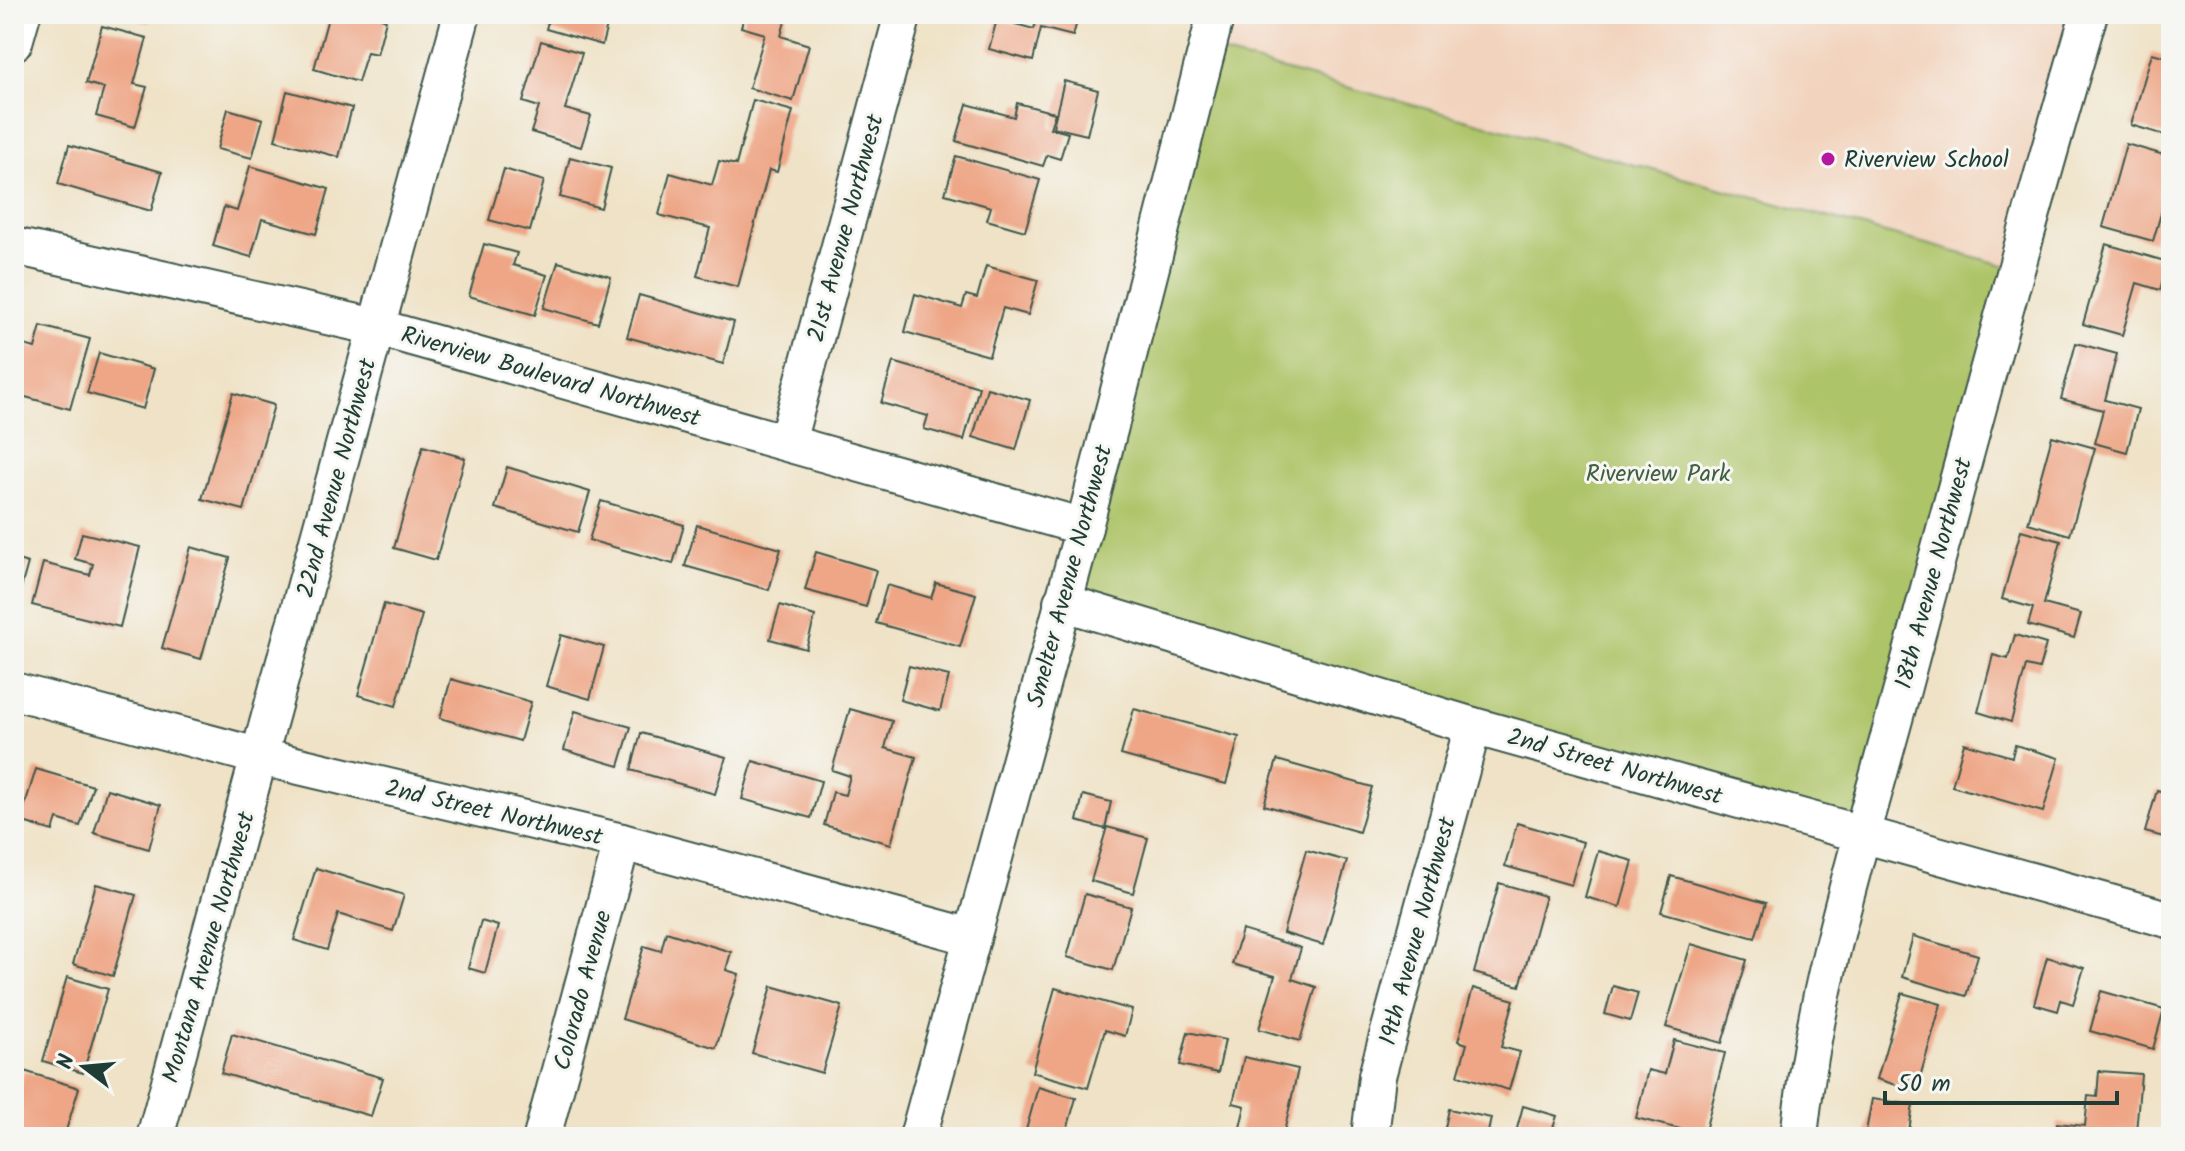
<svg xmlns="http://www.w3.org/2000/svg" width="2185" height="1151" font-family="Kalam,sans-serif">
  <rect width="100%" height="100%" fill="#f6f6f2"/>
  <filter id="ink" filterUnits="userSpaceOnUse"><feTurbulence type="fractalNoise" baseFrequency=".0125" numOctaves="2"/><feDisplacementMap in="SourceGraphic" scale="16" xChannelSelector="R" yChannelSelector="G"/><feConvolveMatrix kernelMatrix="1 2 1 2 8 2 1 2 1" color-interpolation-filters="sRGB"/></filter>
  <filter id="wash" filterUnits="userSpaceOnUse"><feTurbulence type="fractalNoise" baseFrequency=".006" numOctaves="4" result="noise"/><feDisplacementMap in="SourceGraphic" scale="32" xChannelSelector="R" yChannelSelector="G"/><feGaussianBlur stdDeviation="1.8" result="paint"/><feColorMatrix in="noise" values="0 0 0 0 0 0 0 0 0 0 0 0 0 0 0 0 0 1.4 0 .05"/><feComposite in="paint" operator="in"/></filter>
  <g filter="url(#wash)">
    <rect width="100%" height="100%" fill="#efe2c6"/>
    <polygon fill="#f2d4be" points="1216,14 2084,14 2015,268 1206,49"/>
    <polygon fill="#aec469" stroke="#66804e" stroke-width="2" points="1206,49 2015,268 1863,836 1062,602"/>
    <g id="blocks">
      <g fill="#eea686">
        <polygon points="119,14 151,14 149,23"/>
        <polygon points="329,14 373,14 386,20 377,54 367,52 358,82 314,69"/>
        <polygon points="550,14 610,14 602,45 546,29"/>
        <polygon points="745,14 787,14 781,36 809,45 793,101 749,88 765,34 741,27"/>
        <polygon points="1038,14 1079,14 1073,36 1041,28 1033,61 989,49 997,19 1034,29"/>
        <polygon points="102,26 147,38 134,84 147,87 135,127 96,116 104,88 86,83"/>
        <polygon points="541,41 582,53 565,109 591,116 581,147 531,132 539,107 523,102"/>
        <polygon points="2152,53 2171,58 2171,137 2131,125"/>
        <polygon points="1064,81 1098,90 1087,135 1053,127"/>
        <polygon points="287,91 352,108 339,157 275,140"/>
        <polygon points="753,100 793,111 777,172 769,170 738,287 697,276 710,228 659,215 670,173 712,185 719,161 736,165"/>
        <polygon points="1017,103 1055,113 1050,128 1068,133 1060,159 1047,155 1043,166 956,141 967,104 1014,117"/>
        <polygon points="228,109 263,119 252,158 217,149"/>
        <polygon points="2126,144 2171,157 2171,179 2153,241 2103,227"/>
        <polygon points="69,145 162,172 151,211 58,184"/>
        <polygon points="956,156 1040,180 1025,231 987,220 991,207 945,194"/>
        <polygon points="570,157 611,168 601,208 560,197"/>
        <polygon points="250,166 329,189 316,234 262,219 251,257 213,246 224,207 237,211"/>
        <polygon points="504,169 544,181 530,231 489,220"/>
        <polygon points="484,244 517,253 513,265 547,275 535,315 469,296"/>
        <polygon points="2106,244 2168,262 2160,290 2137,283 2122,335 2083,324"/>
        <polygon points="558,262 611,277 598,323 544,308"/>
        <polygon points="986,266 1038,280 1028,315 1003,308 989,356 905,332 915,294 962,308 966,295 977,298"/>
        <polygon points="639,295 734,322 723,364 627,337"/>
        <polygon points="41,326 90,339 70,409 18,395 21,383 14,381 14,342 35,348"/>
        <polygon points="2076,343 2117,354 2105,400 2138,409 2127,452 2094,443 2103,410 2061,399"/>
        <polygon points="99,353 154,369 143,409 87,393"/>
        <polygon points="893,362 979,387 964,440 924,429 928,416 881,403"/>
        <polygon points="987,388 1030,400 1016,450 973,437"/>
        <polygon points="233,393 274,405 244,510 202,499"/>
        <polygon points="2052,436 2095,448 2070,535 2028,523"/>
        <polygon points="423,446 465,458 436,560 394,548"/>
        <polygon points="507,467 590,492 578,532 495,508"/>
        <polygon points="601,501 684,525 673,564 589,540"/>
        <polygon points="697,525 781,549 769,590 685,566"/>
        <polygon points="2021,530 2061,541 2044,604 2081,614 2074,638 2028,625 2033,608 2002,599"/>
        <polygon points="82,533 140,547 120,627 32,605 43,563 90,575 93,564 75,559"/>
        <polygon points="191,547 230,558 201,659 162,648"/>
        <polygon points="816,552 876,570 866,607 805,590"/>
        <polygon points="14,559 28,563 17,602 14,601"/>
        <polygon points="936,583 976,594 960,647 876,623 887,585 931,598"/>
        <polygon points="384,604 422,615 396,706 358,695"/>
        <polygon points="780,605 815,616 806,649 770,639"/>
        <polygon points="561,635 604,647 590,699 546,686"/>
        <polygon points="2015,635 2046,644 2039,669 2026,666 2011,722 1978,712 1993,655 2008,659"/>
        <polygon points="909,666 949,676 940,711 900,700"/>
        <polygon points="451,679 531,702 520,741 440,718"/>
        <polygon points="850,709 892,721 885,748 916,757 891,844 824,825 833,792 845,795 850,776 832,770"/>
        <polygon points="1134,709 1239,737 1226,784 1121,755"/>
        <polygon points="575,711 631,727 619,766 564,750"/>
        <polygon points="641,733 726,757 715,794 631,770"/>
        <polygon points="1964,743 2012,757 2015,745 2059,758 2043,812 1952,786"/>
        <polygon points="1277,760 1372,787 1359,832 1264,805"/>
        <polygon points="753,761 821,781 811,818 742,799"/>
        <polygon points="36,769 93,786 80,826 57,819 53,831 20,821"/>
        <polygon points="107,789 161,805 149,849 94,833"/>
        <polygon points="2157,790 2171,794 2171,839 2145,832"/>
        <polygon points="1083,795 1111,802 1105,829 1077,821"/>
        <polygon points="1517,823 1583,842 1571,885 1505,866"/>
        <polygon points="1107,827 1148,838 1133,893 1091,881"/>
        <polygon points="1306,850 1347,861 1323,945 1283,933"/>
        <polygon points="1598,851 1633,861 1620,907 1585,897"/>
        <polygon points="316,868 404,895 393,931 338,914 327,950 294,940"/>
        <polygon points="1671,876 1766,903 1755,938 1661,912"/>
        <polygon points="1499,883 1545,896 1520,986 1474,973"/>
        <polygon points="96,884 136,895 113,976 73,964"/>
        <polygon points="1085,894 1131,907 1113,970 1067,957"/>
        <polygon points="481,921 498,926 485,973 468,968"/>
        <polygon points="1242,930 1301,948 1292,979 1316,987 1300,1041 1259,1029 1275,976 1232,964"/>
        <polygon points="666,932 731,952 726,970 739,974 716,1048 622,1019 644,946 661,951"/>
        <polygon points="1913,936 1978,955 1966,996 1902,977"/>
        <polygon points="1691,944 1747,960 1722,1043 1666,1027"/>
        <polygon points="2047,957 2084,968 2073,1004 2061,1000 2058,1011 2034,1004"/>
        <polygon points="67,977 108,989 83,1073 43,1061"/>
        <polygon points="772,986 842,1006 822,1073 752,1053"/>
        <polygon points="1613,986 1638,993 1630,1021 1605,1014"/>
        <polygon points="1055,988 1132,1010 1125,1036 1105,1030 1088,1088 1032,1072"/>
        <polygon points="1473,988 1514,1000 1501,1047 1520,1052 1509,1090 1458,1075 1467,1044 1458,1041"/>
        <polygon points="2101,991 2164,1009 2153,1049 2090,1031"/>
        <polygon points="1902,993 1941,1004 1916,1091 1877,1079"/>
        <polygon points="1188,1032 1225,1040 1218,1073 1180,1065"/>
        <polygon points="232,1034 383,1078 371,1116 221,1073"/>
        <polygon points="1674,1040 1725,1053 1704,1135 1636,1118 1648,1070 1665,1074"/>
        <polygon points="1244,1057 1298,1069 1283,1137 1239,1132 1245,1106 1233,1103"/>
        <polygon points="24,1071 79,1088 64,1137 21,1137 14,1133 14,1104"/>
        <polygon points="2099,1071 2141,1074 2136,1132 2117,1131 2117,1137 2056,1137 2057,1123 2085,1126 2088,1096 2097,1097"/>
        <polygon points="1038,1087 1076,1098 1065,1137 1024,1137"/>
        <polygon points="1872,1099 1913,1105 1908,1137 1865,1137"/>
        <polygon points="1523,1106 1557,1116 1550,1137 1515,1136"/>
        <polygon points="1449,1109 1491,1118 1487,1137 1443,1137"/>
      </g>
    </g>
  </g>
  <g filter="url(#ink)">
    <use href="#blocks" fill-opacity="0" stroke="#3e564a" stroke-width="2"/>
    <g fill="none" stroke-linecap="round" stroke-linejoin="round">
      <defs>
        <g id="minor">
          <polyline points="14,42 22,14"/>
          <polyline points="14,246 376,327 1084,527"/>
          <polyline points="787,442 903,14"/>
          <polyline points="1062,602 1473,726 2171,920"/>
          <polyline points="14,691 261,757 622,842 972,937"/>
          <polyline points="155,1137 462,14"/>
          <polyline points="542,1137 622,842"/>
          <polyline points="918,1137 1084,527 1216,14"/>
          <polyline points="1370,1137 1377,1076 1473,726"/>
          <path d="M1799 1137C1814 987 1863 835 1902 690 1962 464 2023 239 2089 14"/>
        </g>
      </defs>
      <use href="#minor" stroke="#3e564a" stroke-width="40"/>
      <use href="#minor" stroke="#fff" stroke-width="36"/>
    </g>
  </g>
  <circle fill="#b5179e" stroke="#f6f6f2" stroke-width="3" cx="1828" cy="159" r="8"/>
  <g text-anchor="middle" stroke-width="6" stroke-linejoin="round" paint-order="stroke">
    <g font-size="24" fill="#1f3d34" stroke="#f6f6f2" text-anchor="start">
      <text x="1844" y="167">Riverview School</text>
    </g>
    <g font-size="24" fill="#1f3d34" stroke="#f6f6f2">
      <text transform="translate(845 228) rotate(-75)" y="8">21st Avenue Northwest</text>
      <text transform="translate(551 376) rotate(16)" y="8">Riverview Boulevard Northwest</text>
      <text transform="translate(336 478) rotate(-75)" y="8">22nd Avenue Northwest</text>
      <text transform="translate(1933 573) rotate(-75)" y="8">18th Avenue Northwest</text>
      <text transform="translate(1069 576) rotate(-75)" y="8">Smelter Avenue Northwest</text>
      <text transform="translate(1615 766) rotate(16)" y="8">2nd Street Northwest</text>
      <text transform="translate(494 812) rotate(13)" y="8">2nd Street Northwest</text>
      <text transform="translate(1417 931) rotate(-75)" y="8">19th Avenue Northwest</text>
      <text transform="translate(208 947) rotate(-74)" y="8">Montana Avenue Northwest</text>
      <text transform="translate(582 990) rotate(-75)" y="8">Colorado Avenue</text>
    </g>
    <g font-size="24" fill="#435f41" stroke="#f6f6f2">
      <text x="1658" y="481">Riverview Park</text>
    </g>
  </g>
  <rect width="2185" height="1151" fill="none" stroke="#f6f6f2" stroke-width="48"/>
  <g transform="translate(84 1067) rotate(286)" stroke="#f6f6f2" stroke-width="6" paint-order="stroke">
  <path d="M0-6L14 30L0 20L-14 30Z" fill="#1f3d34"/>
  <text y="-12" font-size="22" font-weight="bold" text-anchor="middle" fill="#1f3d34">N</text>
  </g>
  <path d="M1885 1091v12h232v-12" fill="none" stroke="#1f3d34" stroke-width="4"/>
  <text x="1897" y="1091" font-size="24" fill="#1f3d34" stroke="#f6f6f2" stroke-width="6" paint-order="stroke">50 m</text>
</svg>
